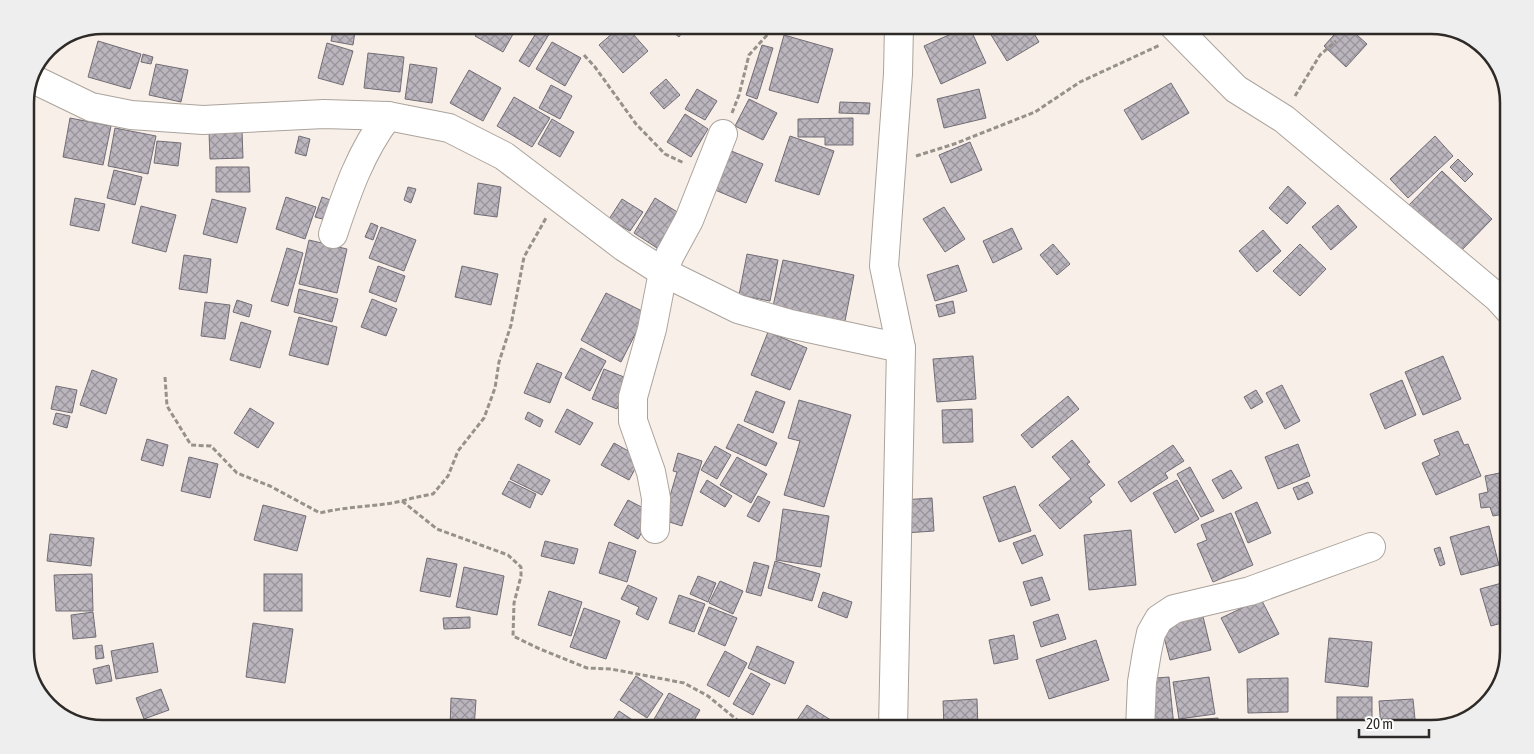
<svg xmlns="http://www.w3.org/2000/svg" width="1534" height="754" font-family="'Asap Condensed',sans-serif">
  <defs>
    <pattern id="building-cross-hatch" width="8" height="8" patternUnits="userSpaceOnUse" patternTransform="scale(1.25)"><rect width="8" height="8" fill="#bbb5be"/><path d="M0 0l8 8M0 8l8-8" fill="none" stroke="#98939a"/></pattern>
  </defs>
  <rect width="100%" height="100%" fill="#f8f0e8"/>
  <g fill="url(#building-cross-hatch)" stroke="#726d75">
    <polygon points="334,25 356,25 353,45 331,41"/>
    <polygon points="481,25 513,25 517,27 503,52 475,36"/>
    <polygon points="541,25 551,31 529,67 519,61"/>
    <polygon points="622,25 625,25 648,51 623,73 599,45"/>
    <polygon points="672,25 687,25 679,37 669,29"/>
    <polygon points="985,25 1029,25 1039,42 1007,61"/>
    <polygon points="1343,25 1346,25 1367,44 1346,67 1324,46"/>
    <polygon points="969,26 986,63 941,84 924,46"/>
    <polygon points="784,35 833,49 818,103 769,90"/>
    <polygon points="98,41 141,54 130,89 88,77"/>
    <polygon points="552,42 581,58 565,86 536,69"/>
    <polygon points="327,43 353,51 343,85 318,78"/>
    <polygon points="762,45 773,48 757,99 746,95"/>
    <polygon points="368,53 404,57 400,92 364,88"/>
    <polygon points="143,54 153,57 151,64 141,62"/>
    <polygon points="156,64 188,70 181,102 149,95"/>
    <polygon points="410,64 437,68 432,103 405,99"/>
    <polygon points="469,70 501,88 483,121 450,103"/>
    <polygon points="666,79 680,95 664,109 650,93"/>
    <polygon points="1171,83 1189,113 1142,140 1124,110"/>
    <polygon points="551,85 572,96 560,119 539,108"/>
    <polygon points="697,89 717,101 705,120 685,109"/>
    <polygon points="979,89 986,118 944,128 937,99"/>
    <polygon points="514,97 550,118 532,147 497,126"/>
    <polygon points="749,99 777,113 763,140 735,126"/>
    <polygon points="840,102 870,103 869,114 839,113"/>
    <polygon points="685,114 708,129 691,157 667,142"/>
    <polygon points="70,118 111,126 103,165 63,157"/>
    <polygon points="853,118 853,145 825,145 825,137 798,137 798,119"/>
    <polygon points="552,119 574,132 560,157 538,144"/>
    <polygon points="115,128 156,136 148,174 108,166"/>
    <polygon points="242,131 243,158 210,159 209,132"/>
    <polygon points="299,136 310,139 306,156 295,153"/>
    <polygon points="790,136 834,151 819,195 775,181"/>
    <polygon points="1435,136 1453,156 1408,198 1390,179"/>
    <polygon points="157,141 181,143 178,166 154,163"/>
    <polygon points="970,142 982,170 951,183 939,155"/>
    <polygon points="724,148 763,164 746,203 708,187"/>
    <polygon points="1458,159 1473,174 1465,182 1450,167"/>
    <polygon points="216,167 249,167 250,192 216,192"/>
    <polygon points="114,170 142,177 135,205 107,198"/>
    <polygon points="1442,171 1492,219 1459,253 1409,205"/>
    <polygon points="478,183 501,187 497,217 474,214"/>
    <polygon points="1288,186 1306,203 1287,224 1269,208"/>
    <polygon points="408,187 416,189 411,203 404,200"/>
    <polygon points="286,197 316,207 305,239 276,229"/>
    <polygon points="322,197 333,201 326,220 315,217"/>
    <polygon points="75,198 105,204 99,231 70,225"/>
    <polygon points="655,198 682,215 660,250 634,233"/>
    <polygon points="212,199 246,208 237,243 203,234"/>
    <polygon points="622,199 643,212 630,231 609,219"/>
    <polygon points="1338,205 1357,227 1331,250 1312,227"/>
    <polygon points="141,206 176,215 166,252 132,243"/>
    <polygon points="944,207 965,239 945,252 923,219"/>
    <polygon points="371,223 378,226 373,240 365,237"/>
    <polygon points="381,227 416,240 404,271 369,258"/>
    <polygon points="1012,228 1022,249 993,263 983,241"/>
    <polygon points="1263,230 1281,251 1257,272 1239,251"/>
    <polygon points="309,240 347,249 337,293 299,284"/>
    <polygon points="1053,244 1070,264 1057,275 1040,255"/>
    <polygon points="1300,244 1326,269 1300,296 1273,271"/>
    <polygon points="287,248 303,253 288,306 271,301"/>
    <polygon points="747,254 778,260 770,301 739,295"/>
    <polygon points="184,255 211,259 207,293 179,289"/>
    <polygon points="783,260 854,275 844,326 772,311"/>
    <polygon points="958,265 967,291 935,301 927,275"/>
    <polygon points="378,266 405,276 396,302 369,292"/>
    <polygon points="462,266 498,274 491,305 455,297"/>
    <polygon points="299,289 338,299 332,322 294,312"/>
    <polygon points="606,293 646,313 621,362 581,340"/>
    <polygon points="372,299 397,309 386,336 361,327"/>
    <polygon points="237,300 252,305 249,317 233,312"/>
    <polygon points="953,301 955,313 939,317 936,305"/>
    <polygon points="205,302 230,305 225,339 201,336"/>
    <polygon points="299,317 337,327 328,365 289,355"/>
    <polygon points="241,322 271,331 260,368 230,360"/>
    <polygon points="768,332 807,348 790,390 751,375"/>
    <polygon points="581,348 606,361 590,391 565,378"/>
    <polygon points="973,356 976,399 937,402 933,359"/>
    <polygon points="1443,356 1461,399 1423,415 1405,372"/>
    <polygon points="537,363 562,373 550,403 524,393"/>
    <polygon points="604,369 629,379 617,409 592,399"/>
    <polygon points="92,370 117,379 106,414 80,405"/>
    <polygon points="1402,380 1416,415 1385,429 1370,394"/>
    <polygon points="1282,385 1300,421 1285,429 1266,393"/>
    <polygon points="56,386 77,390 72,413 51,409"/>
    <polygon points="1256,390 1263,402 1251,409 1244,397"/>
    <polygon points="756,391 785,402 773,433 744,421"/>
    <polygon points="1068,396 1079,409 1032,448 1021,435"/>
    <polygon points="799,400 851,415 824,507 784,495 800,441 788,438"/>
    <polygon points="250,408 274,423 258,448 234,433"/>
    <polygon points="567,409 593,423 580,445 555,432"/>
    <polygon points="972,409 973,442 943,443 942,410"/>
    <polygon points="528,412 543,420 540,427 525,419"/>
    <polygon points="56,413 70,416 67,428 53,424"/>
    <polygon points="738,424 777,443 766,466 726,448"/>
    <polygon points="1458,431 1464,445 1468,444 1481,476 1436,495 1422,463 1440,455 1434,440"/>
    <polygon points="147,439 168,445 163,466 141,460"/>
    <polygon points="1072,440 1090,462 1087,464 1105,485 1089,498 1092,502 1060,529 1039,505 1071,479 1052,457"/>
    <polygon points="614,443 641,458 629,480 601,465"/>
    <polygon points="1298,444 1310,476 1278,489 1265,457"/>
    <polygon points="1173,445 1184,461 1165,473 1168,478 1131,502 1118,482"/>
    <polygon points="715,446 731,455 717,479 701,470"/>
    <polygon points="678,453 702,461 682,526 663,520 677,472 673,471"/>
    <polygon points="189,457 218,464 210,498 181,491"/>
    <polygon points="737,457 767,474 751,503 720,485"/>
    <polygon points="518,464 550,480 542,495 510,479"/>
    <polygon points="1190,467 1214,511 1201,517 1177,474"/>
    <polygon points="1231,470 1242,488 1223,499 1212,480"/>
    <polygon points="1509,471 1509,513 1493,516 1490,507 1481,508 1479,494 1488,492 1485,476"/>
    <polygon points="707,480 732,496 725,507 700,492"/>
    <polygon points="1177,480 1199,519 1175,533 1153,493"/>
    <polygon points="509,481 536,494 530,508 502,494"/>
    <polygon points="1308,482 1313,493 1298,500 1293,488"/>
    <polygon points="1015,486 1031,531 999,542 983,497"/>
    <polygon points="758,496 770,502 759,522 747,516"/>
    <polygon points="932,498 934,531 905,533 902,500"/>
    <polygon points="628,500 653,513 638,539 614,525"/>
    <polygon points="1257,502 1271,533 1248,543 1235,512"/>
    <polygon points="263,505 306,516 297,551 254,540"/>
    <polygon points="783,509 829,516 821,567 776,560"/>
    <polygon points="1231,513 1253,565 1213,582 1197,544 1207,540 1201,525"/>
    <polygon points="1489,526 1499,565 1461,575 1450,537"/>
    <polygon points="1131,530 1136,585 1089,590 1084,535"/>
    <polygon points="50,534 94,538 91,566 47,561"/>
    <polygon points="1035,535 1043,555 1022,564 1013,543"/>
    <polygon points="545,541 578,549 574,564 541,556"/>
    <polygon points="609,542 636,551 627,582 599,573"/>
    <polygon points="1440,547 1445,564 1440,566 1434,549"/>
    <polygon points="427,558 457,564 450,597 420,591"/>
    <polygon points="775,561 820,574 812,601 768,588"/>
    <polygon points="754,562 769,566 761,596 746,592"/>
    <polygon points="464,567 504,576 497,615 456,607"/>
    <polygon points="92,574 93,611 56,611 54,575"/>
    <rect x="264" y="574" width="38" height="37"/>
    <polygon points="698,576 716,583 708,602 690,594"/>
    <polygon points="1042,577 1050,600 1031,606 1023,582"/>
    <polygon points="720,581 743,591 733,614 709,603"/>
    <polygon points="1509,581 1509,621 1491,626 1480,589"/>
    <polygon points="628,585 657,598 648,620 636,614 639,607 621,599"/>
    <polygon points="549,591 582,602 571,636 538,625"/>
    <polygon points="823,592 852,602 847,618 818,607"/>
    <polygon points="679,595 705,604 694,632 669,623"/>
    <polygon points="1261,599 1279,634 1239,653 1221,618"/>
    <polygon points="709,607 737,618 725,646 698,634"/>
    <polygon points="584,608 620,621 606,659 570,647"/>
    <polygon points="1201,608 1211,650 1170,660 1159,618"/>
    <polygon points="93,612 96,637 73,639 71,615"/>
    <polygon points="1058,614 1066,639 1041,647 1033,622"/>
    <polygon points="470,617 470,628 444,629 443,618"/>
    <polygon points="253,623 293,629 285,683 246,677"/>
    <polygon points="1014,635 1018,659 994,664 989,640"/>
    <polygon points="1329,638 1372,642 1368,687 1325,682"/>
    <polygon points="1096,640 1109,680 1049,699 1036,660"/>
    <polygon points="153,643 158,672 116,679 111,651"/>
    <polygon points="102,645 104,658 96,659 95,646"/>
    <polygon points="757,646 794,662 785,684 748,668"/>
    <polygon points="725,651 747,663 729,697 707,685"/>
    <polygon points="109,665 112,681 96,684 93,669"/>
    <polygon points="751,673 770,684 753,715 733,704"/>
    <polygon points="636,676 663,694 647,718 620,700"/>
    <polygon points="1169,677 1174,727 1152,729 1130,680"/>
    <polygon points="1209,677 1215,714 1179,719 1173,682"/>
    <polygon points="1288,678 1288,712 1248,713 1247,679"/>
    <polygon points="161,689 169,710 144,719 136,698"/>
    <polygon points="669,693 700,710 689,729 667,729 653,721"/>
    <rect x="1337" y="697" width="35" height="32"/>
    <polygon points="451,698 476,700 474,729 450,729"/>
    <polygon points="977,699 978,729 944,729 943,701"/>
    <polygon points="1413,699 1416,729 1381,729 1379,701"/>
    <polygon points="807,705 845,729 791,729"/>
    <polygon points="619,711 646,729 607,729"/>
    <polygon points="1218,718 1219,727 1178,729 1178,721"/>
    <polygon points="187,721 190,729 164,729"/>
  </g>
  <g fill="none" stroke-linecap="round" stroke-linejoin="round">
    <defs>
      <g id="minor">
        <polyline points="1173,25 1236,89 1284,119 1498,298 1509,310"/>
        <polyline points="33,79 91,107 131,115 203,120 324,114 388,116 449,128 504,156 624,247 663,272 738,309 790,324 901,348"/>
        <path d="M333 234C347 192 361 151 388 116"/>
        <polyline points="655,529 656,498 651,472 633,421 633,397 652,329 663,272 670,255 689,220 723,134"/>
        <polyline points="1140,729 1142,682 1147,652 1151,633 1159,619 1174,609 1250,591 1371,547"/>
      </g>
      <polyline id="major" points="893,729 901,348 884,266 898,74 899,25"/>
    </defs>
    <use href="#minor" stroke="#aba39c" stroke-width="30"/>
    <use href="#major" stroke="#aba39c" stroke-width="30"/>
    <g stroke="#97918c" stroke-width="3" stroke-dasharray="5 2.5" stroke-linecap="butt">
      <polyline points="584,55 595,67 636,124 665,154 684,163"/>
      <polyline points="1295,96 1320,55 1336,41"/>
      <polyline points="732,113 739,95 749,55 769,33 774,25"/>
      <polyline points="916,156 954,144 1035,112 1080,82 1160,45"/>
      <path d="M165 377 167 406 191 445 211 446 237 473 270 486 320 513C348 506 375 507 402 501 412 498 422 496 433 494L448 476 458 451 484 418 495 388 499 362 511 325 524 257 546 218"/>
      <polyline points="402,501 437,529 508,555 521,567 521,576 514,603 513,636 540,649 587,668 611,669 684,683 708,696 736,719 744,729"/>
    </g>
    <use href="#minor" stroke="#fff" stroke-width="28"/>
    <use href="#major" stroke="#fff" stroke-width="28"/>
  </g>
  <path d="M0 0H1534V754H0ZM103 34H1431A69 69 0 0 1 1500 103V651A69 69 0 0 1 1431 720H103A69 69 0 0 1 34 651V103A69 69 0 0 1 103 34Z" fill="#eee" fill-rule="evenodd"/>
  <path fill="none" stroke="#2d2a27" stroke-width="2.5" d="M103 34H1431A69 69 0 0 1 1500 103V651A69 69 0 0 1 1431 720H103A69 69 0 0 1 34 651V103A69 69 0 0 1 103 34Z"/>
  <path d="M1359 729v8h70v-8" fill="none" stroke="#2d2a27" stroke-width="2.5"/>
  <text x="1366" y="729" font-size="15" fill="#2d2a27" stroke="#ffffff" stroke-width="4" paint-order="stroke">20 m</text>
</svg>
